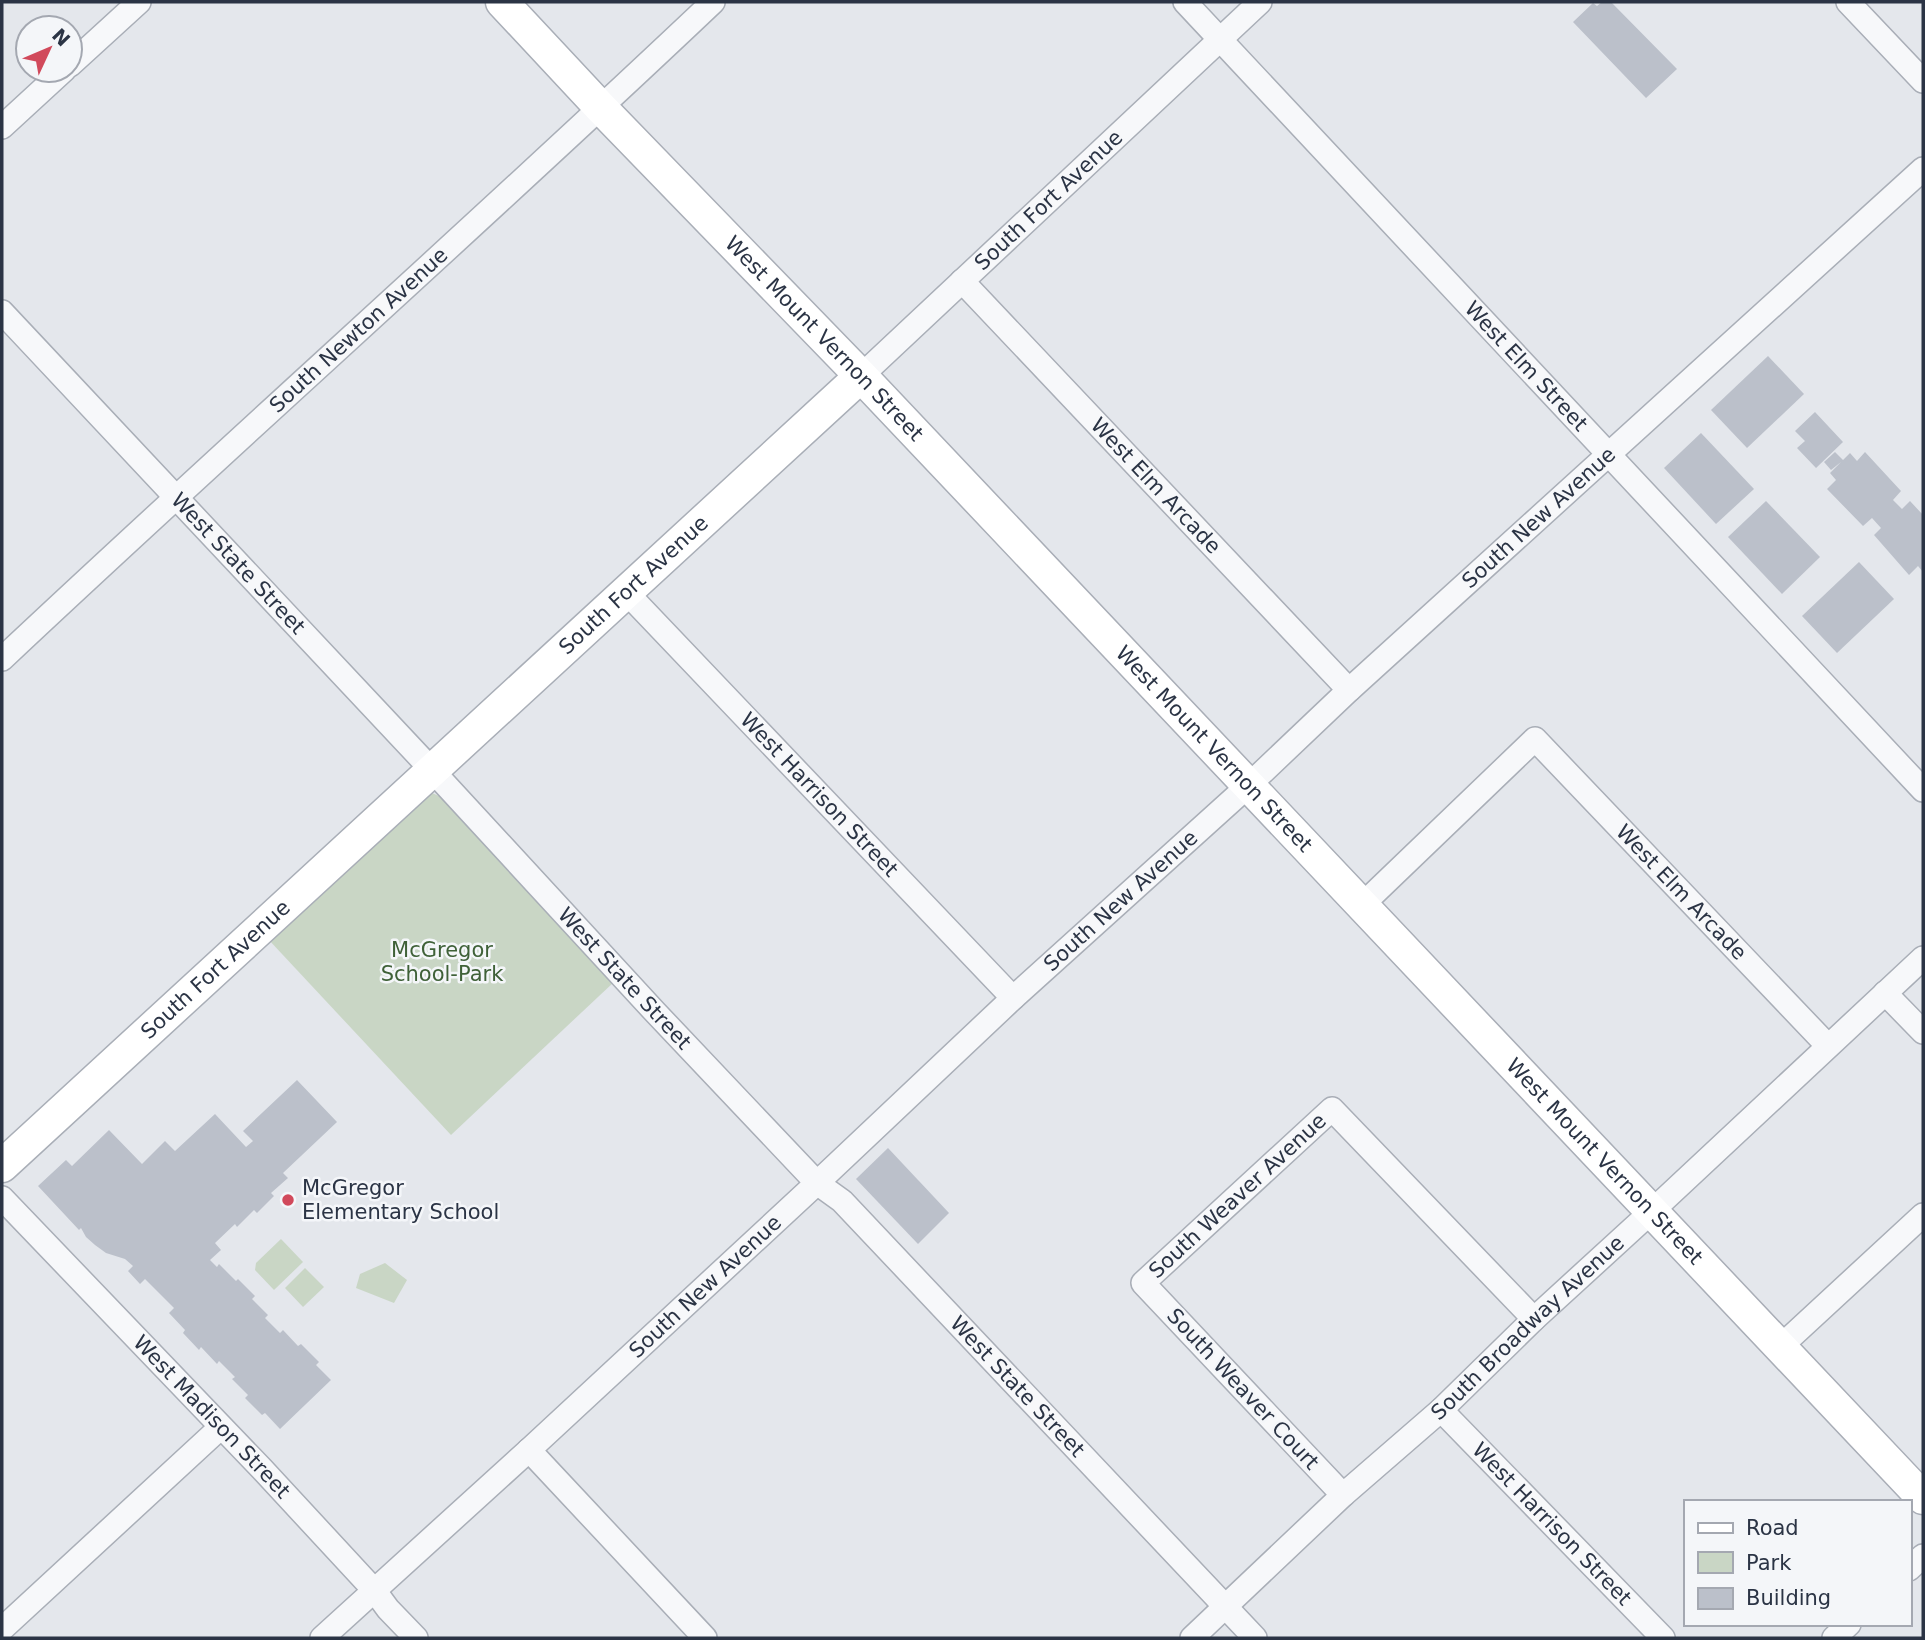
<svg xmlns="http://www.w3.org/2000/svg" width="1925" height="1640" font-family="'DejaVu Sans',sans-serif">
  <rect width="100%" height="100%" fill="#e4e7ec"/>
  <g fill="#c9d6c5">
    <polygon points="430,792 441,797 614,982 451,1135 268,939"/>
    <polygon points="281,1239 303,1262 274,1290 255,1270 256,1263"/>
    <polygon points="385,1263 407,1280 394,1303 356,1288 360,1274"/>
    <polygon points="305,1268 324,1287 303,1307 285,1288"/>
  </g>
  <g fill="#bbc0ca">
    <polygon points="1602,2 1611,2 1677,69 1646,98 1573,22 1593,3 1597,6"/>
    <polygon points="1768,356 1804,394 1747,448 1711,410"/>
    <polygon points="1815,412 1843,442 1816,468 1797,448 1805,441 1795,431"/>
    <polygon points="1701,433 1754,489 1716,524 1664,468"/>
    <polygon points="1835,452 1843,460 1850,453 1857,461 1865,452 1901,491 1893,500 1902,509 1910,501 1923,515 1923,572 1918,566 1909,575 1874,535 1881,528 1872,518 1863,526 1827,489 1836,480 1830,473 1841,462 1831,470 1824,462"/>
    <polygon points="1766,501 1820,557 1782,594 1728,537"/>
    <polygon points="1859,562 1894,599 1837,653 1802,616"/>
    <polygon points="297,1080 337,1122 283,1173 288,1178 271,1193 274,1196 257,1213 254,1210 237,1227 235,1224 215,1243 221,1250 210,1260 217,1267 219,1264 236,1281 238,1279 255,1296 252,1299 268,1315 265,1318 280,1333 283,1330 298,1346 301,1344 319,1362 316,1365 331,1380 280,1429 265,1413 262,1415 245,1398 248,1395 232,1379 235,1377 219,1361 217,1364 201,1347 199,1350 183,1333 185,1330 169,1313 174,1308 145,1279 140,1284 128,1271 133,1266 125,1259 106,1253 95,1245 86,1237 81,1228 79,1230 38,1186 66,1160 72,1166 109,1130 142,1164 165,1141 175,1151 215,1114 246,1147 253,1141 243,1131"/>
    <polygon points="888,1148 949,1213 918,1244 856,1179"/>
  </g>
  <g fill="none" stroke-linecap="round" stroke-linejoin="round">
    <defs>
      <g id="street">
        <path id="s1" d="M1185 2 1923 790"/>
        <polyline points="1848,2 1923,81"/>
        <polyline points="70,65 139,2"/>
        <polyline points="2,127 64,70"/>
        <path id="s2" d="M962 281 1349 690"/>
        <path id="s3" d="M2 312 432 770 655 1012 817 1183 842 1201 1255 1638"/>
        <path id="s4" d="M861 376 1260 2"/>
        <path id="s5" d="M626 592 1013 998"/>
        <path id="s6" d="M2 659C237 438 479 224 713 2"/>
        <path id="s7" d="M1361 906 1535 739 1828 1046"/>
        <polyline points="1885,993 1923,1032"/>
        <path id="s8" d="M2 1198 262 1469 374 1590 388 1609 416 1638"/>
        <polyline points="1780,1347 1923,1215"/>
        <path id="s9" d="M1441 1410 1663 1638"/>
        <polyline points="529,1450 705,1638"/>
        <path id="s10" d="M1343 1495 1143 1283 1332 1109 1534 1319"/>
        <polyline points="1909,1569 1923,1556"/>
        <polyline points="2,1629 221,1427"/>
        <path id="s11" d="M322 1638 529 1450 817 1183 1013 998 1249 785 1349 690 1923 169"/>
        <path id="s12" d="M1192 1638 1343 1495 1441 1410 1534 1319 1651 1212 1923 958"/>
        <polyline points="1834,1638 1849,1624"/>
      </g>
      <g id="secondary">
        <path id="s13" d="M502 2 601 108 861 376 1923 1498"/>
        <path id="s14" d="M2 1166 861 376"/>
      </g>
    </defs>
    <use href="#street" stroke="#a9aeb7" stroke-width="26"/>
    <use href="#secondary" stroke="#a9aeb7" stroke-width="35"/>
    <use href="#street" stroke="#f7f8fa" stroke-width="23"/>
    <use href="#secondary" stroke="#fff" stroke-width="32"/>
  </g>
  <circle fill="#d1495b" stroke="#f4f6f9" stroke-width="2.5" cx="288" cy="1200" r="7"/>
  <g text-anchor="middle" stroke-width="5" stroke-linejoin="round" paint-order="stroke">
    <g font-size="21" fill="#2b3445" stroke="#f4f6f9">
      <text dy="7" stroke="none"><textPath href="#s4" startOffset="257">South Fort Avenue</textPath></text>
      <text dy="7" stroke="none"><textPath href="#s6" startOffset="485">South Newton Avenue</textPath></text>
      <text dy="7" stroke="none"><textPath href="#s13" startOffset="466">West Mount Vernon Street</textPath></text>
      <text dy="7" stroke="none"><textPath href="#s1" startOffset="499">West Elm Street</textPath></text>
      <text dy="7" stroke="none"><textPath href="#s2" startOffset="282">West Elm Arcade</textPath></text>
      <text dy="7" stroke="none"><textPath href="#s11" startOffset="1654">South New Avenue</textPath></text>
      <text dy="7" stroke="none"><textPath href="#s3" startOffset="345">West State Street</textPath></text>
      <text dy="7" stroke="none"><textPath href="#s14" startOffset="858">South Fort Avenue</textPath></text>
      <text dy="7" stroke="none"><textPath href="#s13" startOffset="1032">West Mount Vernon Street</textPath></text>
      <text dy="7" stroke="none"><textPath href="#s5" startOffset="280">West Harrison Street</textPath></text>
      <text dy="7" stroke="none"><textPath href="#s7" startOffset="453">West Elm Arcade</textPath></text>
      <text dy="7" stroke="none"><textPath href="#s11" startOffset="1087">South New Avenue</textPath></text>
      <text dy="7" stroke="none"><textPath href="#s14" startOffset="290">South Fort Avenue</textPath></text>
      <text dy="7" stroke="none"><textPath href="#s3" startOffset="912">West State Street</textPath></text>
      <text dy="7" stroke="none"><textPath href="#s13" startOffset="1600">West Mount Vernon Street</textPath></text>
      <text dy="7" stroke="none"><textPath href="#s10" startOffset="420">South Weaver Avenue</textPath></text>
      <text dy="7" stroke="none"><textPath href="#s11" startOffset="520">South New Avenue</textPath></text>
      <text dy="7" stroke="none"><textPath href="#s12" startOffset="457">South Broadway Avenue</textPath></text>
      <text dy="7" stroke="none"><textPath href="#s3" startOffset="1479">West State Street</textPath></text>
      <text transform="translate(1243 1389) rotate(47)" y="7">South Weaver Court</text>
      <text dy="7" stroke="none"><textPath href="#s8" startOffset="303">West Madison Street</textPath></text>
      <text dy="7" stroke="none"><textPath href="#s9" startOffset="159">West Harrison Street</textPath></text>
    </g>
    <g font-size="21" fill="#3f6138" stroke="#f4f6f9">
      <text x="442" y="957">McGregor<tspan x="442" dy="24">School-Park</tspan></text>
    </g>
    <g font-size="21" fill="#2b3445" stroke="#f4f6f9" text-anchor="start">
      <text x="302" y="1195">McGregor<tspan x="302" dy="24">Elementary School</tspan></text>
    </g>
  </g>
  <rect width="1925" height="1640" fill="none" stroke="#2b3445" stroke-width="7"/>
  <rect x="1684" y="1500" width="228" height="126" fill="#f4f6f9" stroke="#a4a8b1" stroke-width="2"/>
  <rect x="1698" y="1523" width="35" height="10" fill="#ffffff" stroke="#a4a8b1" stroke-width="2"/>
  <text x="1746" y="1535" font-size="21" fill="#2b3445">Road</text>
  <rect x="1698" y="1552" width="35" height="21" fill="#c9d6c5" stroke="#a4a8b1" stroke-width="2"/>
  <text x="1746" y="1570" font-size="21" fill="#2b3445">Park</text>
  <rect x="1698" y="1588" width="35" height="21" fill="#bbc0ca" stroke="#a4a8b1" stroke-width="2"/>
  <text x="1746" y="1605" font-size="21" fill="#2b3445">Building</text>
  <g transform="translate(49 49) rotate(46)"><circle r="33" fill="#f4f6f9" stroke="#a4a8b1" stroke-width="2"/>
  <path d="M0-5L12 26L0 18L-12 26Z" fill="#d1495b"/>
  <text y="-10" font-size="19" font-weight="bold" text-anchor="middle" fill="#2b3445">N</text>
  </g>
</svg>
